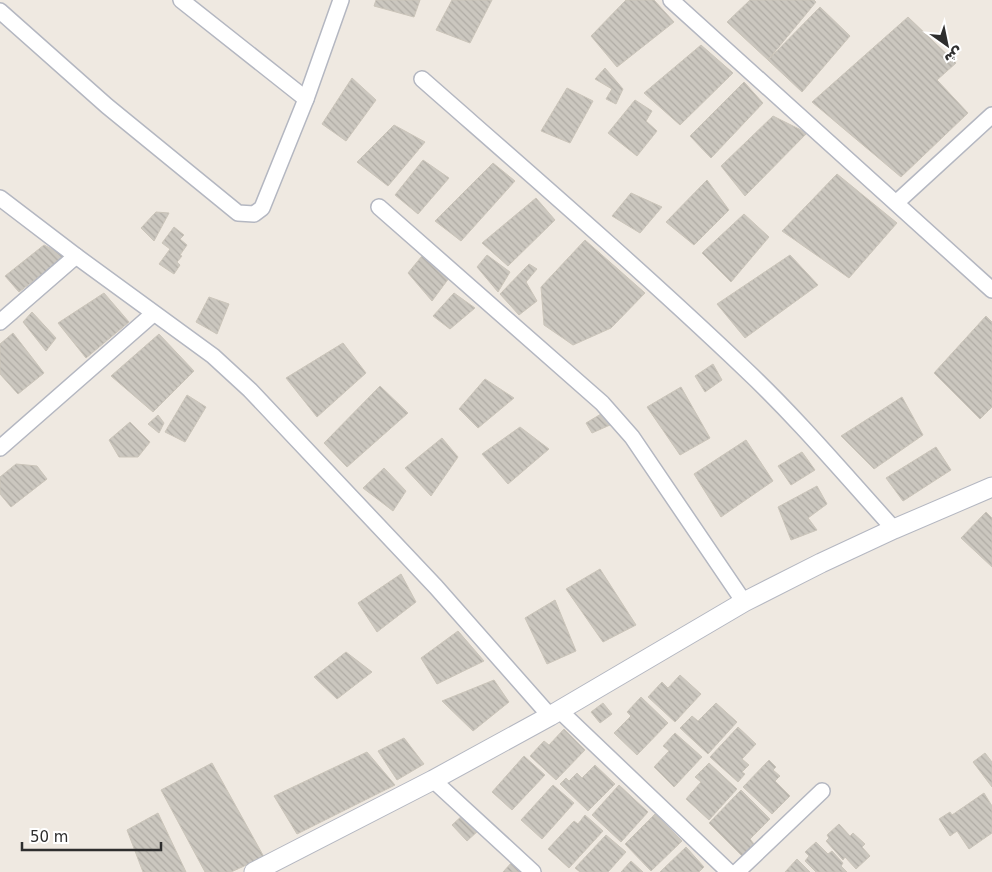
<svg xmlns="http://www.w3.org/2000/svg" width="992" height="872" font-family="'DejaVu Sans',Cairo,sans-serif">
  <defs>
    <pattern id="building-back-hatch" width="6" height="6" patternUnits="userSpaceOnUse" patternTransform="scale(1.25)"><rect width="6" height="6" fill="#cbc7bf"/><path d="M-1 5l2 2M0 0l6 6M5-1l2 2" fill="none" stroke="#afaba4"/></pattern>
  </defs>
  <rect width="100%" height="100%" fill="#efe9e1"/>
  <g fill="url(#building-back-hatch)" stroke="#cbc5ba">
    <polygon points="376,0 420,0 414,17 374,6"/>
    <polygon points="452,0 492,0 470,43 436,30"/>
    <polygon points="626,0 654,0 674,22 617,67 591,36"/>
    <polygon points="750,0 814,0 816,2 768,60 727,22"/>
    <polygon points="820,7 850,36 802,92 768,60"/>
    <polygon points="908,17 956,63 937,80 968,113 901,177 812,102"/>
    <polygon points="701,45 733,73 680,125 644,93"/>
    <polygon points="605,68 623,89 616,104 606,99 612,89 595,79"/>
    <polygon points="352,78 376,100 346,141 322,124"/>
    <polygon points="744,82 763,103 711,158 690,136"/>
    <polygon points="567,88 593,101 570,143 541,131"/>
    <polygon points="635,100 652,111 646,121 657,131 637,156 608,133"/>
    <polygon points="773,116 807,133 745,196 721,166"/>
    <polygon points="394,125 425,142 388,186 357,162"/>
    <polygon points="423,160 449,178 418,214 395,195"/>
    <polygon points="493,163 515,181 461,241 435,221"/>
    <polygon points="837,174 897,223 849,278 782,231"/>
    <polygon points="707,180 729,210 694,245 666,222"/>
    <polygon points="631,193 662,207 640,233 612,216"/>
    <polygon points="536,198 555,220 508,266 482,243"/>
    <polygon points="156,212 169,213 154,241 141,228"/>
    <polygon points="744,214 769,237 731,282 702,253"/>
    <polygon points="174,227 184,235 180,239 187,245 180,255 182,256 177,262 180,265 174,274 159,264 170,249 162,243"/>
    <polygon points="585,240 645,293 611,328 573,345 544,325 541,287"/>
    <polygon points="44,245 66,256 19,292 5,276"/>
    <polygon points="487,255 510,272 498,292 477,267"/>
    <polygon points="790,255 818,285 745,338 717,304"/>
    <polygon points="422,256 449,278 432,301 408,273"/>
    <polygon points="529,264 537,269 526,282 537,301 519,315 500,294"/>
    <polygon points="104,293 129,322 86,358 58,323"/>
    <polygon points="454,293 475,308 450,329 433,316"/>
    <polygon points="209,297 229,304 217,334 196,322"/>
    <polygon points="32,312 56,338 46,351 23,322"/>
    <polygon points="986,316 992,322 992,407 980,419 934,373"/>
    <polygon points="13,333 44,373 18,394 0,374 0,344"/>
    <polygon points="159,334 194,371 153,412 111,376"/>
    <polygon points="343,343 366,373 317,417 286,378"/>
    <polygon points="713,364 722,380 705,392 695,376"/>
    <polygon points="485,379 514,398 478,428 459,409"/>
    <polygon points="380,386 408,413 347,467 324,443"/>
    <polygon points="681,387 710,438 680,455 647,407"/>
    <polygon points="187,395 206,407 185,442 165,432"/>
    <polygon points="902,397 923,435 874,469 841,436"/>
    <polygon points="601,414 610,425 592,433 586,423"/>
    <polygon points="158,415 164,423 159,433 148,424"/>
    <polygon points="130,422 150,442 138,457 119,457 109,440"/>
    <polygon points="520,427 549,449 508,484 482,454"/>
    <polygon points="442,438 458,457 431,496 405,468"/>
    <polygon points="746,440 773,481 721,517 694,474"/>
    <polygon points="936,447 951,470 903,501 886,478"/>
    <polygon points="802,452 815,470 791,485 778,466"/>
    <polygon points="16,464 37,466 47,479 11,507 0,494 0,477"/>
    <polygon points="384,468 406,491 393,511 363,488"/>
    <polygon points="817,486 827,504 808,518 817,530 791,540 778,507"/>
    <polygon points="986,512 992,518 992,567 961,538"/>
    <polygon points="600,569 636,625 603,642 566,589"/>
    <polygon points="401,574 416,602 377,632 358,603"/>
    <polygon points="555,600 576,651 547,664 525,618"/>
    <polygon points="458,631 484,661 437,684 421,658"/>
    <polygon points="346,652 372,672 337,699 314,677"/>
    <polygon points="680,675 701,694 675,722 648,697 662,682 668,688"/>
    <polygon points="494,680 509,702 473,731 442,701"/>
    <polygon points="641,697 668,723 637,755 614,733 631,716 627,712"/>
    <polygon points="603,703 612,714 600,723 591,712"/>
    <polygon points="716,703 737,722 708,754 680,728 692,716 698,721"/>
    <polygon points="738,727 756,744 742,759 749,765 742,772 745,774 738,782 710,757"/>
    <polygon points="564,729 585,750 556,780 530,756 544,741 549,745"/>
    <polygon points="675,733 702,757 674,787 654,767 669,751 663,746"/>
    <polygon points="404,738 424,764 397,780 378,751"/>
    <polygon points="367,752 395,785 297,834 274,796"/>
    <polygon points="985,753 992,762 992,787 973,762"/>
    <polygon points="524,756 545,775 512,810 492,792"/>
    <polygon points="769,760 776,767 773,770 780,776 775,781 790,796 772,814 743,787"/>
    <polygon points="212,763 264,857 231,872 205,872 161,790"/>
    <polygon points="709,763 737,789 709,820 686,799 701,782 695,777"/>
    <polygon points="595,765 615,784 588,811 560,784 566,778 569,781 577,773 582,778"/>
    <polygon points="553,785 574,803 542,839 521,820"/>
    <polygon points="619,785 648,812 621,842 592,815"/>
    <polygon points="741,790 770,819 750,839 754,844 742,856 709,823"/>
    <polygon points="984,793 992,806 992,833 969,849 957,831 950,836 939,819 950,812 952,815"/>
    <polygon points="158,813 186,872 143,872 127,830"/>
    <polygon points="464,814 479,830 467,841 452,825"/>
    <polygon points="655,814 682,841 651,871 625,844"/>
    <polygon points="585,815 603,831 569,868 548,849 574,821 578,824"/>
    <polygon points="839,824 850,836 853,833 865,844 862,847 870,856 856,869 845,857 843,860 826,841 829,838 827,835"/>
    <polygon points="606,835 626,852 608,872 580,872 575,868"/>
    <polygon points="816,842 828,854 832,851 843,863 841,866 847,872 816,872 805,861 809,856 805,852"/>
    <polygon points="686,847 704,867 699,872 660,872"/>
    <polygon points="797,859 810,872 785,872"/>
    <polygon points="513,861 525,872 503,872"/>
    <polygon points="631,861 643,872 621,872"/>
  </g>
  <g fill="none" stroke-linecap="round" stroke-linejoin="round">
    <defs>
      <g id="minor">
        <polyline points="181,0 306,99"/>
        <polyline points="671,0 992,290"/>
        <polyline points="0,11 107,106 238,213 254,214 262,208 306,99 341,0"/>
        <path d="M422 79C530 174 640 269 745 369 798 419 845 475 894 529"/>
        <polyline points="0,198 76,256 213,356 250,390 436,587 550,716"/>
        <polyline points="896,203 992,115"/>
        <polyline points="379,207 602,403 632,437 744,602"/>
        <polyline points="0,322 76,256"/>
        <polyline points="0,448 153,314"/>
        <polyline points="559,710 729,872"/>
        <polyline points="433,780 533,872"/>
        <polyline points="737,872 822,791"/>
      </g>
      <polyline id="tertiary" points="254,872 433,780 550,716 744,602 821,563 894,529 992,487"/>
    </defs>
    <use href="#minor" stroke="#b4b7c1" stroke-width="18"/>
    <use href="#tertiary" stroke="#b4b7c1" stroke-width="21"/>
    <use href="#minor" stroke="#fff" stroke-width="15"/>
    <use href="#tertiary" stroke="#fff" stroke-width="19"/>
  </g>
  <g transform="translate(947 45) rotate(147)" stroke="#ffffff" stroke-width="4" paint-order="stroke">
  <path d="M0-4L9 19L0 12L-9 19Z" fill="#2e2e2e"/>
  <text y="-8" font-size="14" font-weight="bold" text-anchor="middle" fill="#2e2e2e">ش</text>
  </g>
  <path d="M22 842v8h139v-8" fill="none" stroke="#2e2e2e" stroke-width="2.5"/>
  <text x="30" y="842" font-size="15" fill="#2e2e2e" stroke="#ffffff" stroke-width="4" paint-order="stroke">50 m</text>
</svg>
